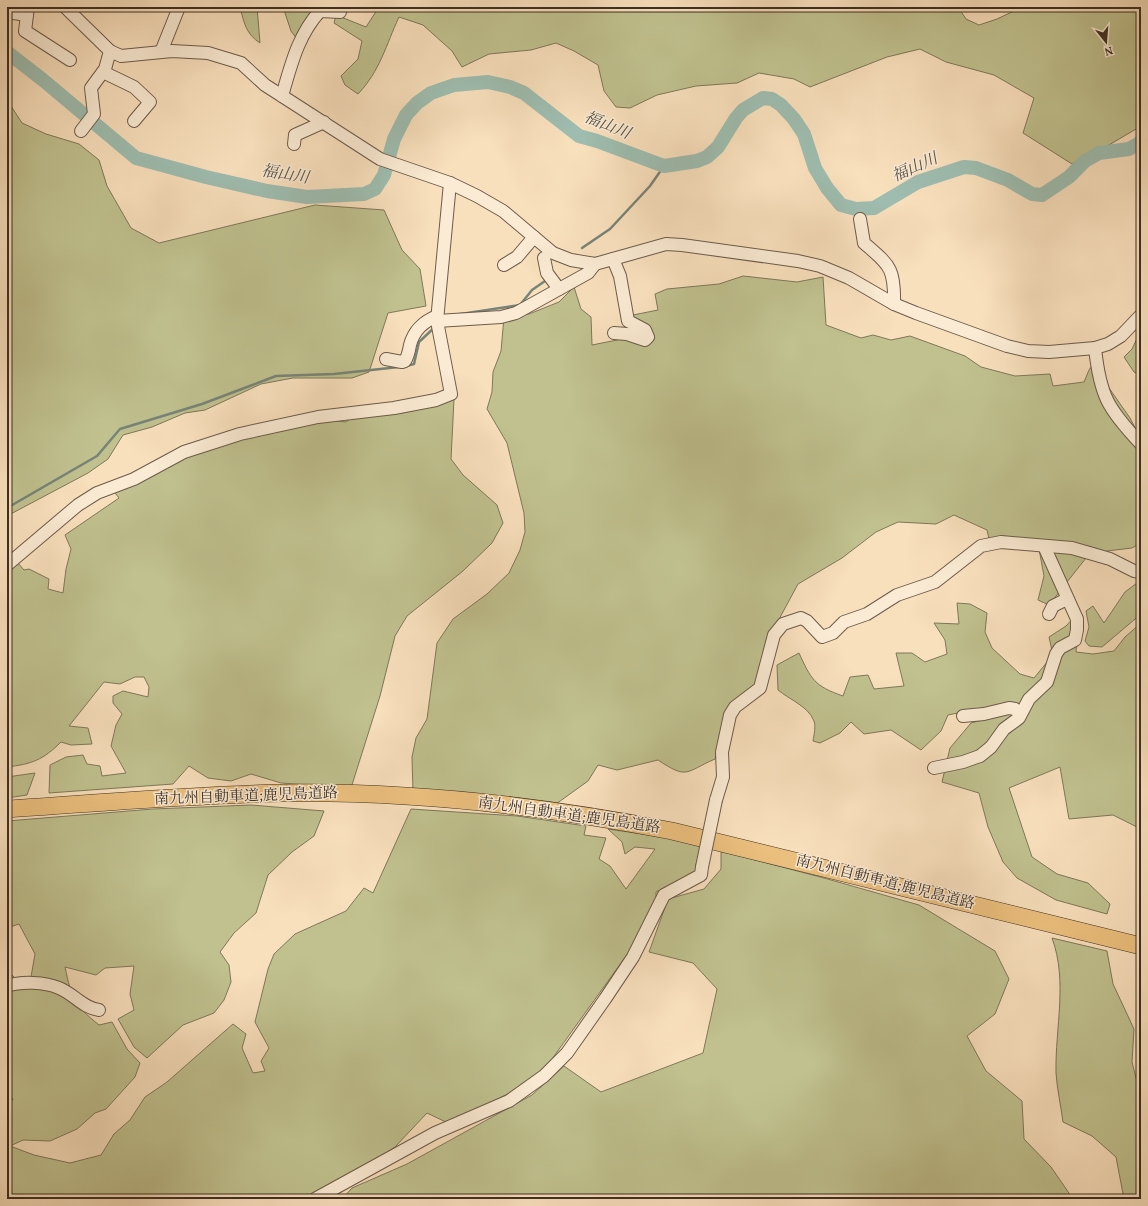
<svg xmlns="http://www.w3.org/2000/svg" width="1148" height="1206" viewBox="0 0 1148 1206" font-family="Vollkorn,'Noto Serif JP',serif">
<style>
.green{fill:#c0c18f;stroke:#7e785a}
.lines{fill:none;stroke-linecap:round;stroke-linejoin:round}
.stream{stroke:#778478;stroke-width:2.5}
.river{stroke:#9ebdb0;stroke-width:14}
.minor-casing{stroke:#6c5b4b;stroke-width:14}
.highway-casing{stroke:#3d2f25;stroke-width:18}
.minor{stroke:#fbebd4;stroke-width:12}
.highway{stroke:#ecc07e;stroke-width:17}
.minor-bridge-casing{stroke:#6c5b4b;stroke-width:14;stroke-linecap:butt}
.minor-bridge{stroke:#fbebd4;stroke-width:12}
.labels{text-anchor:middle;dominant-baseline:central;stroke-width:3;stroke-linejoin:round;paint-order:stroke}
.street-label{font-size:15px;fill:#3d2f25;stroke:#fbebd4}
.water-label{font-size:16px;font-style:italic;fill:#555248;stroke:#fbebd4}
</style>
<rect width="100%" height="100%" fill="#f9e0bd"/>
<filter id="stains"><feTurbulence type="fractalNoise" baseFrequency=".005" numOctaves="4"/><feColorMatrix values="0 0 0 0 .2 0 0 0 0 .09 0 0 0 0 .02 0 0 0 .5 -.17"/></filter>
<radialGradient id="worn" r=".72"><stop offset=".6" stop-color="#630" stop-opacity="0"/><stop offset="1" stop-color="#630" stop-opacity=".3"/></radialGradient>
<!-- green -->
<g class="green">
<path d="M240,7H257L260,43C246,34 244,23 240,7Z"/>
<path d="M283,7H324L326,15L309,32L303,47L291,31Z"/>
<path d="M379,7H958L966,19L979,25L997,19L1022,7H1141V126L1109,145L1072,164L1023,133L1034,98L994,75L946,62L920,49L887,57L810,87L794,79L759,73L737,83L696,86L657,95L630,108L616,107L604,91L598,65L574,51L556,43L531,50L489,54L462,67L452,51L423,25L399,17C386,45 380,71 358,94L345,85L341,76L358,59L362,41L334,23L336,15L366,27Z"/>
<path d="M7,100L22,123L46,134L79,144L99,160L107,186L131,228L159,243L315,205L384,210L402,250L420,269L426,306L388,313L369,372L352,378H293L261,384L205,410L185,413L152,427L123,435L108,459L88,473L7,516Z"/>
<path d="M743,276L797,282L823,277L826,325L861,338L873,335L891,340L910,336L965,356L981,367L1015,376L1050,374L1053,386L1084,382L1089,370L1097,359L1103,368L1109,388L1130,418L1141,439V543L1132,548L1107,551L1086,558L1049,605L1038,600L1044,576L1039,549L991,547L987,530L954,515L936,524L898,522L876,532L842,558L798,584L777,623L769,668L742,701L725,730L715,759C685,772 688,780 658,760L617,770L598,765L588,781L556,804L413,791L412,757L416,738L427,719L437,643L453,619L487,594L509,573L520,550L525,532L524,513L507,443L487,409L492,392L493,372L501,351L504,317L529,314L559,302L574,287L581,309L591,317L592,345L637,336L633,315L658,310L655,294L667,289L719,284Z"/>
<path d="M1141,330V376L1134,372L1124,357L1132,349Z"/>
<path d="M454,399L451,459L463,475L497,505L503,523L492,543L463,571L407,616L395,636L380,696L351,788L281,783L251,774L231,781L208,778L189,766L173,784L49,793L50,765L66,757L83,755L87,764L100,766L102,776L126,773L111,746L116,725L122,714L113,703V696L123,691L148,697L149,687L144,677H135L120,684L104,682L69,726L88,728L92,744L71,745L61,742C43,760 32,764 7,767V568L17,562L24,570L29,569L49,579L48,589L63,593L66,569L71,549L65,535L119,498L107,483L242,430L337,421L346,422L358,412L404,408Z"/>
<path d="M1141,580V614L1102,647L1089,646L1085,641L1089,627L1086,611L1093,606L1104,623L1125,592Z"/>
<path d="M957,603L970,604L987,613L985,632L992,648L1020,674L1034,678L1053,655L1049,637L1066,626L1079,612L1076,652L1093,654L1114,651L1125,637L1141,623V829L1113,815L1069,819L1060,767L1009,788L1032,857L1057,874L1088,883L1110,904L1107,914L1056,900L1017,878L1003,862L988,827L979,793L942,782L950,748L971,723L1011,712L973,710L948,715L941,731L921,750L891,730L864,734L851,722L840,733L820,743L813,741C814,735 816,726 814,721C808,706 790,700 778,690L777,665L799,653C811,679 814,686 843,696L850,677L868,675L874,689L904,686L896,653H912L925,662L947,654L945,640L934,623L959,624Z"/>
<path d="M35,773L27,795L7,798V777Z"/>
<path d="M251,805L324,811L314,836L292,852L268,875L256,913L234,933L220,952L229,965L231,982L224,1000L214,1013L183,1025L147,1058L134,1047L118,1019L134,1010L130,994L134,966L105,968L96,975L65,967C72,999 73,1004 99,1025L112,1022L127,1049L140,1063L135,1077L106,1109L95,1113L77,1129L50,1141L23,1140L10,1146L34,1155L70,1163L101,1155L114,1134L130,1120L145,1097L167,1082L233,1024L246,1034L242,1048L253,1073L265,1071L261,1061L269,1048L255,1022L268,969L274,954L295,934L346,911L364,888L373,893L411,809L517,816L586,826L584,835L606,838L599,859L610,866L626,889L655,849L635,847L625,854L622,842L608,829L704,843L697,873L656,892V904L649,924L547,1066L518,1089L448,1123L427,1113L395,1147L325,1193L313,1199H7V1108L13,1099L7,1094V968L10,973L21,984L31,977L35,954L19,924L7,928V821L153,809Z"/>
<path d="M721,851L824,878L919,905L995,951L1009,979L995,1014L967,1036L986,1071L1022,1101L1024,1139L1051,1167L1073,1199H342L352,1188L407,1164L532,1095L564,1066L601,1092L703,1053L717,989L693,963L649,952L668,899L704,889L721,869Z"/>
<path d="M1052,938L1107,951L1113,984L1134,1029L1132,1062L1138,1086L1141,1087V1199H1124L1116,1157L1092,1136L1063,1122C1061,1106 1057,1089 1056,1073C1055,1028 1068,981 1052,938Z"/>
</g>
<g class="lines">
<!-- stream -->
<g class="stream">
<path d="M582,248L610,229L650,186L664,166"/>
<path d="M454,315L520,305L532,290L545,281"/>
<path d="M406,366L414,364L419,342L435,327"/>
<path d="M7,508L97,456L120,429L202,404L276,376L334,374L399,367"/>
</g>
<!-- river -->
<path class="river" d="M7,52L43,80L136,158L206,177L267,191L307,197L364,194L375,189L384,175L394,139L406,115L417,103L431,93L454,85L488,82L510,87L524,93L579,136L597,141L664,166L697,161L707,157L718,147L736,118L743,110L763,98L772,99L781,105L794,119L804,134L815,168L827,188L841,205L856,209L874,208L918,182L964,167L976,168L1008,180L1032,194L1042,195L1069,177L1085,161L1099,153L1129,149L1141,142"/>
<!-- minor casing -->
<g class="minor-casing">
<g id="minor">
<path d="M28,7L25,31L70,60"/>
<path d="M65,7L110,51L121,56L172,51L208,53L241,63L265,85L380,159L450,183L477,196L503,211L553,253L571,260L595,264L666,244L682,245L798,261L820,266L849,278L894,304L916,313L1007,346L1028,351L1049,352L1095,348L1108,344L1121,336L1141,315"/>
<path d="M7,12L27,15"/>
<path d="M161,52L179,7"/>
<path d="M103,72L134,87L150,102L134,121"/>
<path d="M282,96C291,65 298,35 320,11L340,12"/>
<path d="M81,131L94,114L91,88L105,69L110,51"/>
<path d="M294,144L295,135L324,122"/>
<path d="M860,219L864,243C889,265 895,267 894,304"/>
<path d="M544,258L547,273L559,289"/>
<path d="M613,259L620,276L628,321L645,330L648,337L645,340L627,334L614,333"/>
<path d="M504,265L517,257L534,237"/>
<path d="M437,321L501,317L516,313L588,273L595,264"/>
<path d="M1095,348C1100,396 1108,409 1141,444"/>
<path d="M386,359L402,362L405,361C408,356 409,351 410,345C414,330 423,322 437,316"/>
<path d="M7,565L78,505L97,493L134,479L184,452L240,434L318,417L394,408L436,400L451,394L437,321L450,183"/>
<path d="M1049,614L1053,606L1067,599"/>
<path d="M963,716L984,714L1009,708L1015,709L1020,715"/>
<path d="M934,768L963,762L980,756L991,747L1004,729L1019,718L1029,699L1047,682L1056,654L1060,648L1075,640L1077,630V619L1044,546"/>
<path d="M716,800L723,777L722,752L730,715L735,707L760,688L774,635L783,624L801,618L807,621L822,637L833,633L844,622L867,614L897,595L935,582L981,546L1001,542L1072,548L1110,559L1134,571L1141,572"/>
<path d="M7,986C21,981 45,982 59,988C74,994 83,1008 99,1010"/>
<path d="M315,1199L435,1133L509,1101L544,1076L567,1053L605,999L633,957L664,895L701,875L702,867"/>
</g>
</g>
<!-- highway casing -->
<g class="highway-casing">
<path id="highway" d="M7,809C98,803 190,795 282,793C412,791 544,806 672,831L1141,946"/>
</g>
<!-- minor -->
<use href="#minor" class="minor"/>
<!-- highway -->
<use href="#highway" class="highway"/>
<!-- minor-bridge casing -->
<g class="minor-bridge-casing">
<path id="minor-bridge" d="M702,867L716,800"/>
</g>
<!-- minor-bridge -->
<use href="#minor-bridge" class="minor-bridge"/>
</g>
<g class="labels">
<!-- street labels -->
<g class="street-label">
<text transform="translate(246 797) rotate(-2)">南九州自動車道;鹿児島道路</text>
<text transform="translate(569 816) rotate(8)">南九州自動車道;鹿児島道路</text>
<text transform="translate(885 883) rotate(14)">南九州自動車道;鹿児島道路</text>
</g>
<!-- water labels -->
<g class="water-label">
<text transform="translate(607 126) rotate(22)">福山川</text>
<text transform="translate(915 168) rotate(-24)">福山川</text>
<text transform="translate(285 175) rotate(9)">福山川</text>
</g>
</g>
<!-- margin -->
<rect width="1148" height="1206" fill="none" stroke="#f9e0bd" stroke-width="24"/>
<rect x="8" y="8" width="1132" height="1190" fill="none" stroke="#3d2f25" stroke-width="2"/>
<rect x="12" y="12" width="1124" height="1182" fill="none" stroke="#3d2f25"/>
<!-- north arrow -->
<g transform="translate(1106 42) rotate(163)" stroke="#fbebd4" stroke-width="3" paint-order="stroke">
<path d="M0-3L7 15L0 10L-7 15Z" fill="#3d2f25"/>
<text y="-6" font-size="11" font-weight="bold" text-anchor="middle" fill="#3d2f25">N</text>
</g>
<rect width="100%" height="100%" filter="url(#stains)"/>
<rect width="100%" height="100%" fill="url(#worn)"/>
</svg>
